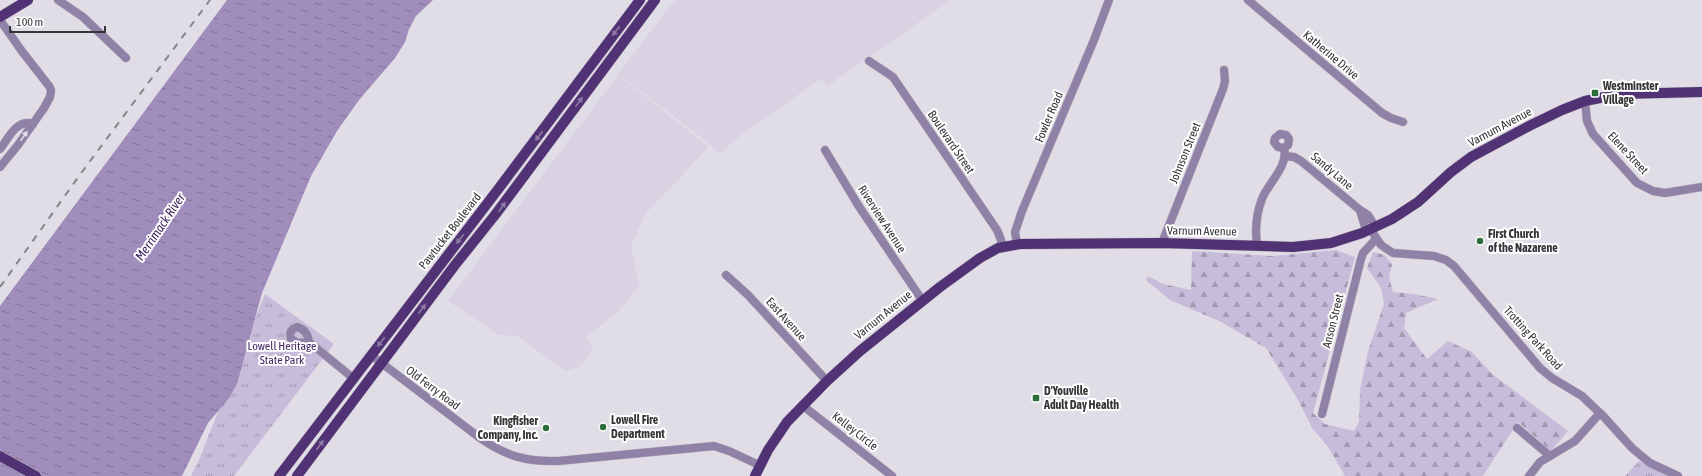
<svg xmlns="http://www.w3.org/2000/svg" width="1702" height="476" viewBox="0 0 1702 476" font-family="'Asap Condensed',sans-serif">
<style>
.built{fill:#d8d2e2}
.forest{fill:url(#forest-firs)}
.park{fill:url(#park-tufts)}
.water{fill:url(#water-ripples)}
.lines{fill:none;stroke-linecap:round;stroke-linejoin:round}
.minor-casing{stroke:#bfbbc3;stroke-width:9}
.major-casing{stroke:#bfbbc3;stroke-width:11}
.minor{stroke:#9081a7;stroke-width:8}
.major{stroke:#513274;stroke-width:10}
.rail{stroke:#86848a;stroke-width:2;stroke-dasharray:7 7;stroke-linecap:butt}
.oneway{fill:#8e7aa5}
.oneway2{fill:#e3e0e9}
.poi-dot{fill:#2c6e39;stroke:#fff;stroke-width:1.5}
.labels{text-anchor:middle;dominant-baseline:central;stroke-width:4;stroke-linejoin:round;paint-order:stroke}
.street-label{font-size:12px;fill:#353437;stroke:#fff}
.poi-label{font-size:12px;font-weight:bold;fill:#353437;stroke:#fff;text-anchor:start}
.park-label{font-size:12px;fill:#452964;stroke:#fff}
.water-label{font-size:13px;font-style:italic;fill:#3b1f59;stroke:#fff}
</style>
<defs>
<pattern id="forest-firs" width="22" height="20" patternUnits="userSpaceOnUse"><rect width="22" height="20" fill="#c8bcdb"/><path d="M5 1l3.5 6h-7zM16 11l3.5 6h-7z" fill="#a39ab2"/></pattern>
<pattern id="park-tufts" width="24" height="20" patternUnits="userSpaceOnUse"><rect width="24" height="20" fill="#c8bcdb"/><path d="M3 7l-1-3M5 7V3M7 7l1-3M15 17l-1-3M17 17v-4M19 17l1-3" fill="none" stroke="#a39ab2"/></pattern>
<pattern id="water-ripples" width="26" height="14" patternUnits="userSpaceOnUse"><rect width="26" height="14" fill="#a08dbc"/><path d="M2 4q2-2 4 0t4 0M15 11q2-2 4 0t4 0" fill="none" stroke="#83749a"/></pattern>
</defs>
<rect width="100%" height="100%" fill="#e1dde6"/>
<!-- built -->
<g class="built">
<path d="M675,0H951L826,87L822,78L741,135L719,154L711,145L618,74Z"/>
<path d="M618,75L709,147L646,213L631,246L639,286L618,312L587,336L593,351L579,367L565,371L517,336L499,335L448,301Z"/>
</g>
<!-- forest -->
<path class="forest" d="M1336,250L1355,257L1313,413L1325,424L1354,431L1359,422L1360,390L1368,351L1384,304L1381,288L1367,268L1373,252L1385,255L1392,265L1389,277L1393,292L1414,294L1438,299L1406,313L1404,328L1427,359L1448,341L1472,352L1492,374L1568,431L1551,451L1518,422L1483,476H1345L1327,445L1312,428L1297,398L1266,348L1219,321L1170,300L1146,280L1148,276L1163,284L1191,290L1192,251L1273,256Z"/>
<!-- park -->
<g class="park">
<path d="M265,294L334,344L234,476H191L198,462Z"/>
<path d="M1639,461L1668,476H1625Z"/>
</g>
<!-- water -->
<path class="water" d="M227,0H433L416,16L409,29L405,42L395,58L359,100L337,131L311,176L262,293L237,384L229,398L208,423L182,476H0V306Z"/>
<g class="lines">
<!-- minor casing -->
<g class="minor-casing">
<g id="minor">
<path d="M58,0L83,17L126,58"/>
<path d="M1248,0L1382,113L1391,118L1403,122"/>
<path d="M0,20L21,50L49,86L51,90L50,97L44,108L18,145L0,167"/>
<path d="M869,61L893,77L997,230L1001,240L1002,247"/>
<path d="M1585,101L1587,121L1593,134L1637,183L1653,191L1665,193L1702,187"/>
<path d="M0,149C8,139 17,118 33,124"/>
<path d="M825,150L858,205L922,300"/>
<path d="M1285,156L1294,157L1301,161L1360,210L1368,215L1373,223L1371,230"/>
<path d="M1360,210L1365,227L1371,230"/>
<path d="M1371,230L1381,245L1393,253L1434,256L1446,260L1454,266L1540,368L1552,378L1582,396L1604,417L1632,448L1650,463L1678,476"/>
<path d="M1162,243L1223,89L1225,81L1224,70"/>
<path d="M1017,244L1015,232L1022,211L1094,40L1109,0"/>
<path d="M1257,245C1255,229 1256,214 1262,199C1268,183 1289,166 1284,148L1278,147L1274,142L1275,138L1280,134L1286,135L1289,139L1288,145L1284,148"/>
<path d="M726,275L748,295L827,381"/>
<path d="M309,342C308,334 305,329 297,327C291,329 289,333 291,339L298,343L309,342L353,378"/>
<path d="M371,355L480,438C506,456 526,462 558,461L714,446L729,451L759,465"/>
<path d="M802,405L892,476"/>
<path d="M1322,414L1361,259L1363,253L1376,239"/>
<path d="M1517,428L1550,456"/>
<path d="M1529,476L1540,462L1575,441L1600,413"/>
</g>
</g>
<!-- major casing -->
<g class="major-casing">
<g id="major">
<path d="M0,17L28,0"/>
<path d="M0,456L36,476"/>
<path d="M279,476L496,192L640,0"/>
<path d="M297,476L455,265L495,215L655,0"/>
<path d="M755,476L768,450L787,422L827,381L860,351L940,287L980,258L998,248L1020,244L1162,243L1293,247L1331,243L1362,233L1392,219L1418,202L1451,172L1471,157L1529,126L1562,110L1585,101L1620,94L1702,92"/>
</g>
</g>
<!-- minor -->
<use href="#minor" class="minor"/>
<!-- major -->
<use href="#major" class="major"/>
<!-- rail -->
<path class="rail" d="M0,287L79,176L210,0"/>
</g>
<!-- one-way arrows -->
<defs><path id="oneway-solid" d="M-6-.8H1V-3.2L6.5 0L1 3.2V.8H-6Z"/></defs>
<g class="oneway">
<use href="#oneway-solid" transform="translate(616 31) rotate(127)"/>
<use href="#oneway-solid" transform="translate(579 102) rotate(-54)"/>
<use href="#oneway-solid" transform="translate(539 136) rotate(127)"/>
<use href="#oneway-solid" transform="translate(502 207) rotate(-54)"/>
<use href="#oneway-solid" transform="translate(460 239) rotate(128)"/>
<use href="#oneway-solid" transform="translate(422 309) rotate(-53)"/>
<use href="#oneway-solid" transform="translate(381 342) rotate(128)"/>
<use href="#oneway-solid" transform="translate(320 445) rotate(-53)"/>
</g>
<use class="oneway2" href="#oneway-solid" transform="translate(24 136) rotate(-55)"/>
<!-- markers -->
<g class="poi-dot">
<rect x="1591" y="89" width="8" height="8" rx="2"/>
<circle cx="1480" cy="241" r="4"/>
<rect x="1032" y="394" width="8" height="8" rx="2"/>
<circle cx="603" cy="427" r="4"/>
<circle cx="546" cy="428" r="4"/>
</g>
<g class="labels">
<!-- street labels -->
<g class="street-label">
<text transform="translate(1331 55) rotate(40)">Katherine Drive</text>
<text transform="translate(1049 117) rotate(-67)">Fowler Road</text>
<text transform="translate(1500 127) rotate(-28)">Varnum Avenue</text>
<text transform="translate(951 142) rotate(56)">Boulevard Street</text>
<text transform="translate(1185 153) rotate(-68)">Johnson Street</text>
<text transform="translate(1628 153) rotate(47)">Elene Street</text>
<text transform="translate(1332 171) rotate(40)">Sandy Lane</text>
<text transform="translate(882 219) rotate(57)">Riverview Avenue</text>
<text transform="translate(450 231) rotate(-52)">Pawtucket Boulevard</text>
<text transform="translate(1202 231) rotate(1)">Varnum Avenue</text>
<text transform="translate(883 315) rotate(-39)">Varnum Avenue</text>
<text transform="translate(786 319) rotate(48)">East Avenue</text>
<text transform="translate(1333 321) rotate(-76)">Anson Street</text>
<text transform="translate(1533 338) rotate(48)">Trotting Park Road</text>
<text transform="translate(433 388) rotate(37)">Old Ferry Road</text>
<text transform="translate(855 431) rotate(38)">Kelley Circle</text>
</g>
<!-- poi labels -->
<g class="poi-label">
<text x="1603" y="86">Westminster<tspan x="1603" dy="14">Village</tspan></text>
<text x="1488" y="234">First Church<tspan x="1488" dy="14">of the Nazarene</tspan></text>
<text x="1044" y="391">D'Youville<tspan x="1044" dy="14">Adult Day Health</tspan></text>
<text x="611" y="420">Lowell Fire<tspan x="611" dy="14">Department</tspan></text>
<text x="538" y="421" text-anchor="end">Kingfisher<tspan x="538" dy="14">Company, Inc.</tspan></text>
</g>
<!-- park labels -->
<g class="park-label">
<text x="282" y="346">Lowell Heritage<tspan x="282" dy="14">State Park</tspan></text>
</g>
<!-- water labels -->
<g class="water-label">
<text transform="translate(160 227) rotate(-56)">Merrimack River</text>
</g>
</g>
<!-- scale -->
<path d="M10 26v6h95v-6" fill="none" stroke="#353437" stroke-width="2"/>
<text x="16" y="26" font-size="12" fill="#353437" stroke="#ffffff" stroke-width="3" paint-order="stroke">100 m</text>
</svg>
